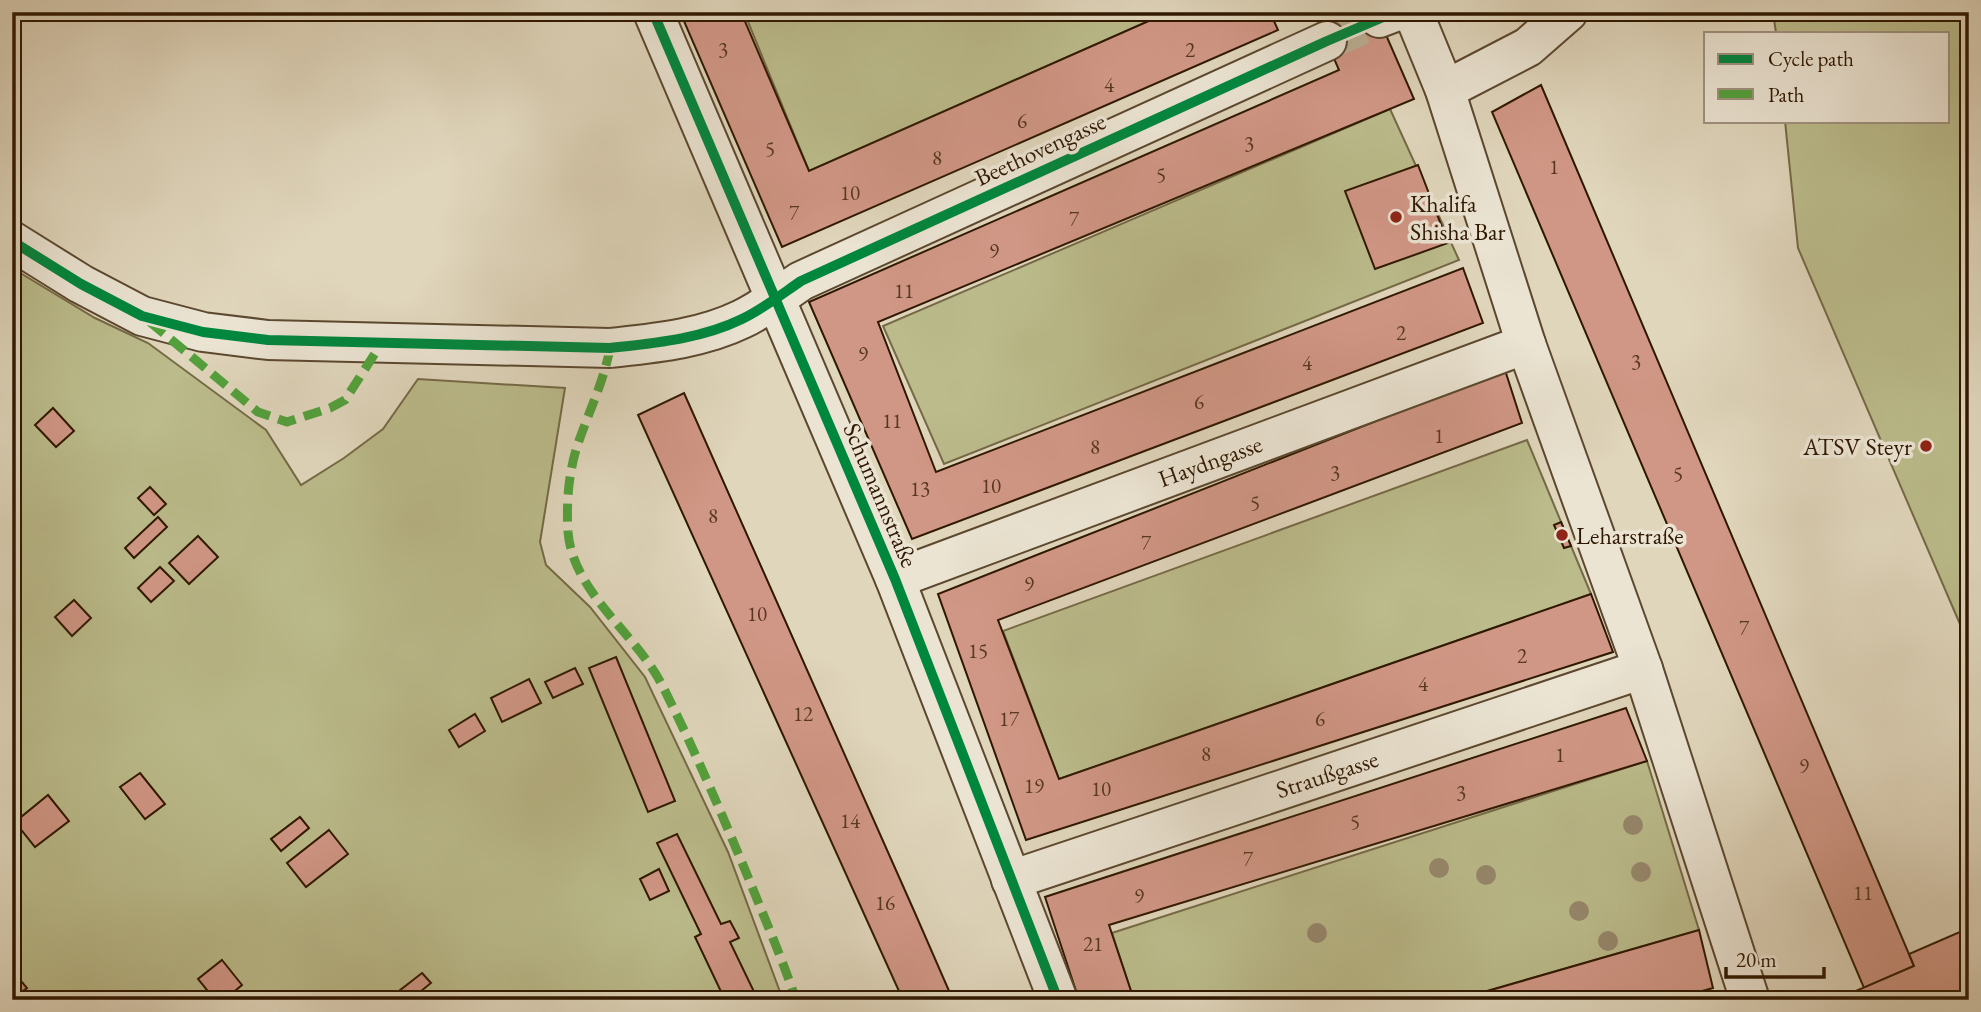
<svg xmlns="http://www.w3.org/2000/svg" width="1981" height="1012" viewBox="0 0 1981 1012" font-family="'EB Garamond',serif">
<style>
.green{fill:#bbbb8b;stroke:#756a46;stroke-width:2}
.building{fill:#d19786;stroke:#2f1800;stroke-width:2}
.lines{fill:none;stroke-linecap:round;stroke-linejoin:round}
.minor-tunnel{stroke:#bdb096;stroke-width:38;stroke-dasharray:38 19;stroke-linecap:butt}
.minor-casing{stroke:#5b482f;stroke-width:42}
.minor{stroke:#ebe4d3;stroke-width:38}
.quiet{stroke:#52a13c;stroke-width:9;stroke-dasharray:18 9;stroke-linecap:butt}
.cycleway-casing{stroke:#ebe4d3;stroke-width:15}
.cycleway{stroke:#00873e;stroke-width:10}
.tree{fill:#96886c}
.poi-dot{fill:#8f2418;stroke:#ebe4d3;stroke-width:2.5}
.labels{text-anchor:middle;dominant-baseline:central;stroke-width:7;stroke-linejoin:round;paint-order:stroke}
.number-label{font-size:21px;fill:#583822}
.street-label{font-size:24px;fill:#2f1800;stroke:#ebe4d3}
.poi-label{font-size:24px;fill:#2f1800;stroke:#ebe4d3;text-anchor:start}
</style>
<rect width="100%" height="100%" fill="#e0d6bc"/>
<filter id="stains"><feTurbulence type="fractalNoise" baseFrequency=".00286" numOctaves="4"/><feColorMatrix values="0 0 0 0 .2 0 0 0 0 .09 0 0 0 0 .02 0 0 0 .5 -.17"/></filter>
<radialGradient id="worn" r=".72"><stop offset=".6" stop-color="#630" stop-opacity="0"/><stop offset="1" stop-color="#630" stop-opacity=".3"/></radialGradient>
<!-- green -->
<g class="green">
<path d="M744,12H1169L809,171Z"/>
<path d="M1773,12H1969V645L1798,248L1785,121H1948V33H1776Z"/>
<path d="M1390,109L1459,260L944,464L883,326Z"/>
<path d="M12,268L95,318L148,343L266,430L301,485L344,458L383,429L418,379L565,388L540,542L546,565L590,607L645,677L728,852L783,1000H12Z"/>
<path d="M1527,440L1591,594L1059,779L1003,631Z"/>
<path d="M1647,761L1699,930L1456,1000H1134L1112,933Z"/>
</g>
<!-- building -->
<g class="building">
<path d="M680,12H741L809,171L1169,12H1270L1278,30L782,247Z"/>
<path d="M1314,12H1376L1414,99L878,322L936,472L1463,268L1483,323L912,539L809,302L1339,70Z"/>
<path d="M1541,85L1914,966L1864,988L1492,112Z"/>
<path d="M1418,165L1448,243L1375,269L1345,191Z"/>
<path d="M1505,370L1522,423L998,620L1059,779L1591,594L1613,652L1026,840L938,594Z"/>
<path d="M684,393L915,913L953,1000H903L638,415Z"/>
<path d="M53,408L74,431L56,447L35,425Z"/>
<path d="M150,487L166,504L154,515L138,498Z"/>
<path d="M158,517L167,527L134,558L125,548Z"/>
<path d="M1561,522L1571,546L1564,548L1554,525Z"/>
<path d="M198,536L218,557L189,584L169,563Z"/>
<path d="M160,567L174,581L151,602L138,588Z"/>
<path d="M74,600L91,618L72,636L55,617Z"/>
<path d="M616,657L675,801L648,812L589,668Z"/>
<path d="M575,668L583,684L553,698L545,682Z"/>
<path d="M529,679L541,703L502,722L491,698Z"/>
<path d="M1626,708L1647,761L1109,925L1134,1000H1079L1045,897Z"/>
<path d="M475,714L485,731L459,747L449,730Z"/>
<path d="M140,773L165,804L145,819L120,787Z"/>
<path d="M48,795L69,821L35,847L15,822Z"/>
<path d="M300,817L309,828L281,851L271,839Z"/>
<path d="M329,830L348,854L306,887L287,863Z"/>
<path d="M677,834L721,924L730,921L739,938L730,942L758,1000H725L695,937L701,934L657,843Z"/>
<path d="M659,869L669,891L650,900L640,879Z"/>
<path d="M1969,928V995L1958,1000H1845L1844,996L1914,966L1909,954Z"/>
<path d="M1699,930L1713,988L1670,1000H1456Z"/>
<path d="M222,960L242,985L224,1000H215L198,979Z"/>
<path d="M422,973L431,983L410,1000H406L399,991Z"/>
<path d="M15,974L27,988L12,999V976Z"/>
</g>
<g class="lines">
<!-- minor-tunnel -->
<path class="minor-tunnel" d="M1327,41L1379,18"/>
<!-- minor casing -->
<g class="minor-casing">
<g id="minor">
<path d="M653,12L895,579L1058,1000"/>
<path d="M1413,12L1445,90L1526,344L1643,669L1750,1000"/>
<path d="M1379,18L1395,12"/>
<path d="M1445,90L1528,47L1568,12"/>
<path d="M12,241L81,284L142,316L203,332L268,340L610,348C655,343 701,339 742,319C763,309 782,294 801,281L1327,41"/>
<path d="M895,579L1526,344"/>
<path d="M1011,880L1643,669"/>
</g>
</g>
<!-- minor -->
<use href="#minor" class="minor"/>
<!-- quiet -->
<g class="quiet">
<path d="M150,322L258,412L287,422L330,408L345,400L383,341"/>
<path d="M610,348C604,380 591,407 580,438C569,467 566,500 568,532C573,592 634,632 661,683C693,746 721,812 748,877C764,917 782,958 796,1000"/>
</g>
<!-- cycleway casing -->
<g class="cycleway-casing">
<g id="cycleway">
<path d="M653,12L895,579L1058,1000"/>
<path d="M12,241L81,284L142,316L203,332L268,340L610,348C655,343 701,339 742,319C763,309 782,294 801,281L1327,41L1395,12"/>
</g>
</g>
<!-- cycleway -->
<use href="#cycleway" class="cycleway"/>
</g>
<!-- trees -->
<g class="tree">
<circle cx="1633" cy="825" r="10"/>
<circle cx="1439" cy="868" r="10"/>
<circle cx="1641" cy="872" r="10"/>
<circle cx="1486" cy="875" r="10"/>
<circle cx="1579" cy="911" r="10"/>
<circle cx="1317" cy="933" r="10"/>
<circle cx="1608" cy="941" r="10"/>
</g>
<!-- markers -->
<g class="poi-dot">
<circle cx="1396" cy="217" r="7"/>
<circle cx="1926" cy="446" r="7"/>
<circle cx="1562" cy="535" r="7"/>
</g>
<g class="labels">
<!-- number labels -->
<g class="number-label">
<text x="723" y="49">3</text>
<text x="1190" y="49">2</text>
<text x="1109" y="84">4</text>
<text x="1022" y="120">6</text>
<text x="1249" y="143">3</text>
<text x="770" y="148">5</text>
<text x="937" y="157">8</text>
<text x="1554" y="166">1</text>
<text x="1161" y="174">5</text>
<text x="850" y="192">10</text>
<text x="794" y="212">7</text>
<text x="1074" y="218">7</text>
<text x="994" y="250">9</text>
<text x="904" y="290">11</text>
<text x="1401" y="332">2</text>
<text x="863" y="353">9</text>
<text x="1636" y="361">3</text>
<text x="1307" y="362">4</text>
<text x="1199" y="401">6</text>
<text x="892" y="420">11</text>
<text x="1439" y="435">1</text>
<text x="1095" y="446">8</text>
<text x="1335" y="472">3</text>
<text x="1678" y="473">5</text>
<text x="991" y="485">10</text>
<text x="920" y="488">13</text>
<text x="1255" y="502">5</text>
<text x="713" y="515">8</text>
<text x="1146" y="542">7</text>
<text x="1029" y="583">9</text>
<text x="757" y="613">10</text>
<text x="1744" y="627">7</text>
<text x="978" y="650">15</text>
<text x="1522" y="655">2</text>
<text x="1423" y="683">4</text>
<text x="803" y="713">12</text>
<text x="1009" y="718">17</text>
<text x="1320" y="718">6</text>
<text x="1206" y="753">8</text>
<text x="1560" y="754">1</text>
<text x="1804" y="765">9</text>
<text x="1034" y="785">19</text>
<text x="1101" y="788">10</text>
<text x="1461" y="792">3</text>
<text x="850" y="820">14</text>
<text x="1355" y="821">5</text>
<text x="1248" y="858">7</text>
<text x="1863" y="892">11</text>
<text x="1139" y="895">9</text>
<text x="885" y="902">16</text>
<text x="1093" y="943">21</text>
</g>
<!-- street labels -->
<g class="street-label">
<text transform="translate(1040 149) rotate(-25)">Beethovengasse</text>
<text transform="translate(1210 461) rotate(-20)">Haydngasse</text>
<text transform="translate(881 495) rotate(67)">Schumannstraße</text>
<text transform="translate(1327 774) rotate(-18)">Straußgasse</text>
</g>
<!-- poi labels -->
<g class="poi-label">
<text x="1410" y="203">Khalifa<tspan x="1410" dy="28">Shisha Bar</tspan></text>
<text x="1912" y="446" text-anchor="end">ATSV Steyr</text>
<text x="1576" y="535">Leharstraße</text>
</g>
</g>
<!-- margin -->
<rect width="1981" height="1012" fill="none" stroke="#e0d6bc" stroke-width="42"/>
<rect x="14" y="14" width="1953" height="984" fill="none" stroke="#2f1800" stroke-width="3.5"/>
<rect x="21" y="21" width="1939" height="970" fill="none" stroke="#2f1800" stroke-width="2"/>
<!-- legend -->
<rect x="1704" y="32" width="245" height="91" fill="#ebe4d3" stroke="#a0927f" stroke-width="2"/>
<rect x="1718" y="54" width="35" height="10" fill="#00873e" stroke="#a0927f" stroke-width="2"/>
<text x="1768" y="66" font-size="21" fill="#2f1800">Cycle path</text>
<rect x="1718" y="89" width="35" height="10" fill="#52a13c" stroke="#a0927f" stroke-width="2"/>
<text x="1768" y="102" font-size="21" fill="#2f1800">Path</text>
<!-- scale -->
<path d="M1726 967v10h98v-10" fill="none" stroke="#2f1800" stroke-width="3.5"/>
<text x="1736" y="967" font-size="21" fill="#2f1800" stroke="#ebe4d3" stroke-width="5" paint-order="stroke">20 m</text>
<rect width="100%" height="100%" filter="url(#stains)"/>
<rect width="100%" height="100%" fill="url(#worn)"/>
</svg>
